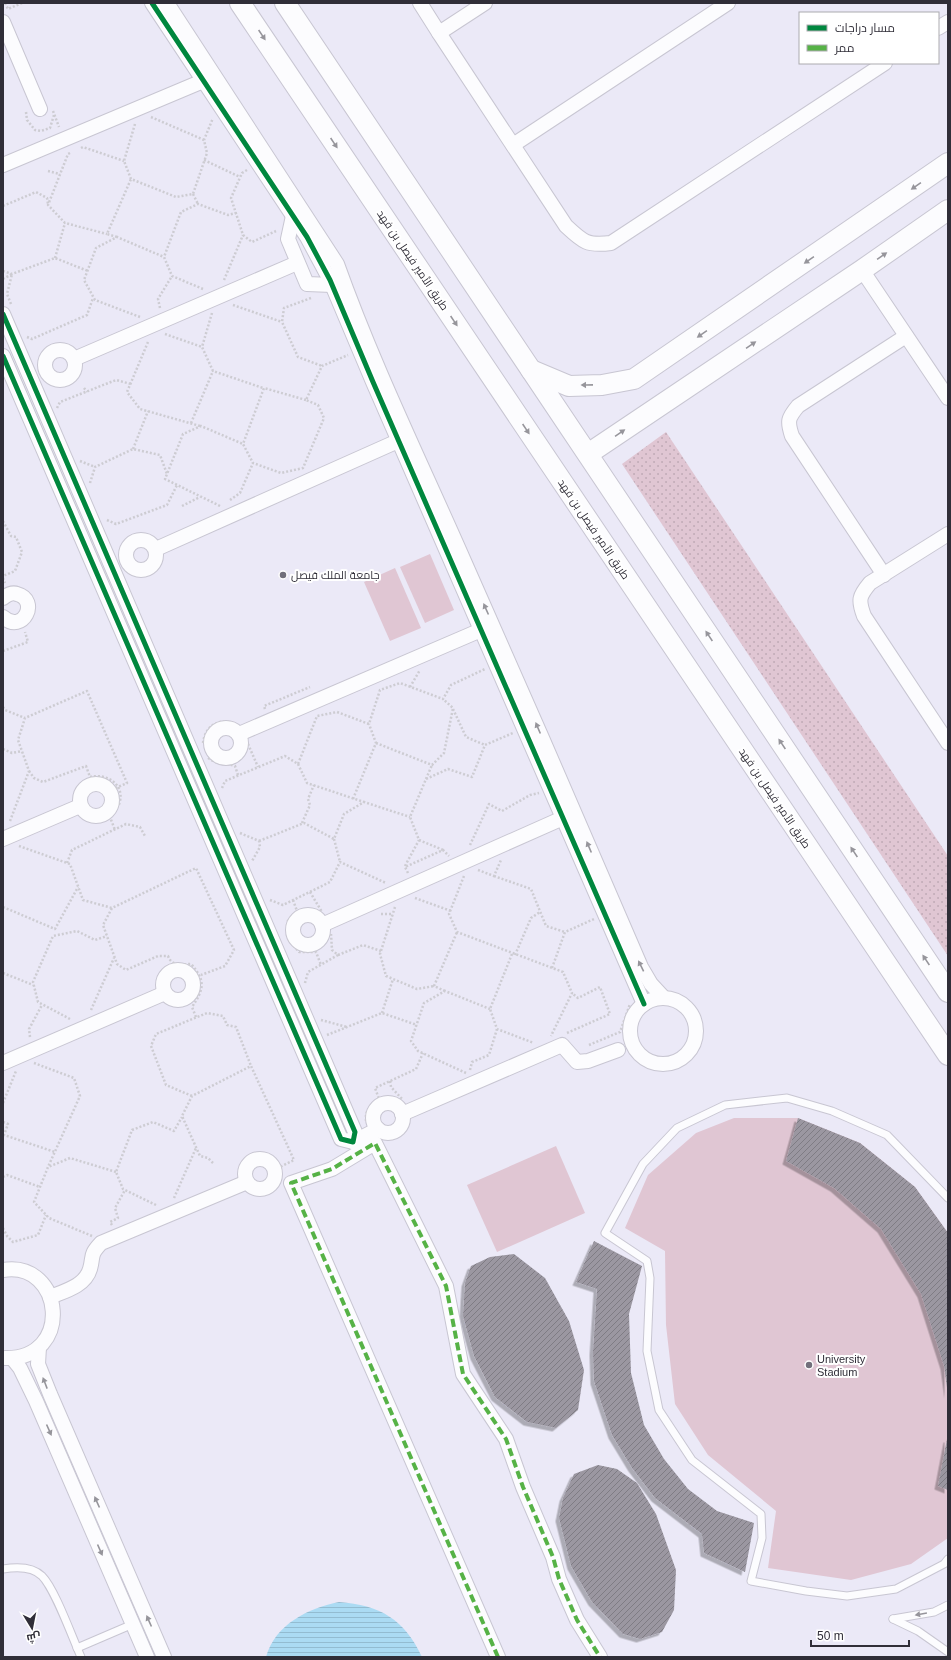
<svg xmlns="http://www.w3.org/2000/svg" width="951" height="1660" viewBox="0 0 951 1660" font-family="Helvetica,Cairo,sans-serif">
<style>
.green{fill:#e0c6d3}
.park{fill:url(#park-dots)}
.water{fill:url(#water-rules)}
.building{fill:url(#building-hatch);filter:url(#shadow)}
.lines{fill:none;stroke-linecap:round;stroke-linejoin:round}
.lane-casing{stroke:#c8c6d2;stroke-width:9}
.street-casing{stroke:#c8c6d2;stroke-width:16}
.secondary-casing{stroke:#c8c6d2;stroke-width:22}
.path{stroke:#cdccd2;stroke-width:2.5;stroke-dasharray:2 2;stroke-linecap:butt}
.lane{stroke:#fcfcfe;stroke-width:7}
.street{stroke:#fcfcfe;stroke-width:14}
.secondary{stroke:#fcfcfe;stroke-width:20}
.quiet{stroke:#56b246;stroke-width:4;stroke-dasharray:8 4;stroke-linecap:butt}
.cycleway-casing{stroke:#fff;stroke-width:8}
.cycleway{stroke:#00873e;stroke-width:5}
.oneway{fill:#96959b}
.poi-dot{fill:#716f7b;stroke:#fff;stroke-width:1.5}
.labels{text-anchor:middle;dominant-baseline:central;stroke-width:4;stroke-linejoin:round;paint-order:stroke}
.street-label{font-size:11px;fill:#302e38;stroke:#fff}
.poi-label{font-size:11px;fill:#302e38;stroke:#fff;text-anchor:start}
</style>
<defs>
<pattern id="park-dots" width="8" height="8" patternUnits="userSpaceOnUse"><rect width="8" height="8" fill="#e0c6d3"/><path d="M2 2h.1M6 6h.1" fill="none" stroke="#c0aab6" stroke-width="1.8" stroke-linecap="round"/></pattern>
<pattern id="water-rules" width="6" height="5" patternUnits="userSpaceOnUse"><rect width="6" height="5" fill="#abdbf3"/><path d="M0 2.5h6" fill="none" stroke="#93bcd1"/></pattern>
<pattern id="building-hatch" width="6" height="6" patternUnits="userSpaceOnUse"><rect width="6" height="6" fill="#9b97a1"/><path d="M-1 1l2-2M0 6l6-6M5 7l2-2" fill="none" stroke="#7f7c84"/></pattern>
<filter id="shadow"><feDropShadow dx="-3.5" dy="3.5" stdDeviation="0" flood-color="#0004"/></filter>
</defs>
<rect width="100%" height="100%" fill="#ebe9f7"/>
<!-- green -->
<g class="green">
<path d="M430,554L454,610L425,623L400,567Z"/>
<path d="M395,568L421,628L390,641L364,582Z"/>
<path d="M734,1118H798L860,1143L915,1187L948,1233V1538L911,1564L851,1580L768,1568L776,1511L708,1455L675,1404L666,1325L665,1251L625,1228L648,1175L696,1133Z"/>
<path d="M556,1146L585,1213L497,1252L467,1185Z"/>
</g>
<!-- park -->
<path class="park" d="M666,432L948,856V956L622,464Z"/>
<!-- water -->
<path class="water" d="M339,1602C380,1605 404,1619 422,1657H266C275,1624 309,1608 339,1602Z"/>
<!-- building -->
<g class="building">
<path d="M798,1118L860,1143L915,1187L948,1233V1395L944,1366L921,1294L881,1229L834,1188L786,1161Z"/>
<path d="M594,1241L642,1266L629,1314L631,1373L644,1425L664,1459L688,1489L717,1511L754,1523L745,1572L704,1553L702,1534L655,1498L632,1468L612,1435L594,1381L593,1352L597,1289L576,1282Z"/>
<path d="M514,1254L545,1278L569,1321L584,1370L578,1410L556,1428L527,1422L495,1397L474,1356L463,1316L465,1283L471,1266L490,1257Z"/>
<path d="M947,1439H948V1490L938,1486Z"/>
<path d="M598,1465L617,1469L637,1483L656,1514L676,1570L674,1610L662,1632L640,1639L623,1634L592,1602L571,1566L559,1518L563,1498L574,1474Z"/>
</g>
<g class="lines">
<!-- lane casing -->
<g class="lane-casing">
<g id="lane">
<path d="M948,1198L887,1135L832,1111L787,1098L725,1105L677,1128L643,1164L605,1233L647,1261L650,1278L647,1351L659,1410L692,1460L761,1514L762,1538L751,1581L806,1591L847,1596L896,1589L944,1564L948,1559"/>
<path d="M3,1569C15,1567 32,1566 42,1576C55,1589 72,1637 81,1657"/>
<path d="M893,1619L918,1631L948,1652"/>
<path d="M893,1619L934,1612L948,1605"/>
<path d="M77,1648L133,1624"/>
</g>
</g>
<!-- street casing -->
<g class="street-casing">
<g id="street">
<path d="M152,3L307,237L330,280L373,382L644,1004"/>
<path d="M167,3L337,264C373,365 421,463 464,561C524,696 583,831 641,967L651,984L664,998"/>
<path d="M420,3L439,33L485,3"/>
<path d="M3,22L40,109"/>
<path d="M938,28L948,22"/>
<path d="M439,33L566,226C583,242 587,246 611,243L885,63"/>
<path d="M513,145L728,3"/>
<path d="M3,165L203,81"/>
<path d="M293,216L288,239L307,284L332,285"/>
<path d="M862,270L948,398"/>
<path d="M3,314L355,1132L353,1142L341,1139L3,356"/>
<circle cx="60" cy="365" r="15"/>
<path d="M74,359L297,263"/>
<path d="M948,534L870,583C859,596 858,600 864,616L948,743"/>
<circle cx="141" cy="555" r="15"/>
<path d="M156,549L398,441"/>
<path d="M884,575L792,436C787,421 788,418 798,406L906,336"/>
<path d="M3,598C7,595 12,592 17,594C40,600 23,635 3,617"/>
<circle cx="226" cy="743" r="15"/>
<path d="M239,734L481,630"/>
<circle cx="96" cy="800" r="16"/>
<path d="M3,839L80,806"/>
<circle cx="308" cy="930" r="15"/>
<path d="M322,925L563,818"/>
<circle cx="178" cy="985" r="15"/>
<circle cx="663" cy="1031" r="33"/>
<path d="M3,1063L165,993"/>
<circle cx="388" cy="1118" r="15"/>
<path d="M402,1114L562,1045L577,1062L588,1061L618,1050"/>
<path d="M353,1142L378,1129"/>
<circle cx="260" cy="1174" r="15"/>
<path d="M3,1270C64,1260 74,1360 5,1358"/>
<path d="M50,1297C65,1291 85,1286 90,1269C94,1255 89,1256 101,1243L247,1182"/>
<path d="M39,1347L38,1364L50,1394L164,1657"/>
<path d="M12,1358L20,1368L36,1401L147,1657"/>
<path d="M498,1657L291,1183L332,1169L375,1143L446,1286L463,1374L506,1439L523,1487L553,1557L559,1579L577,1620L600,1657"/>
</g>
</g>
<!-- secondary casing -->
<g class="secondary-casing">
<g id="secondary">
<path d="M240,3L948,1055"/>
<path d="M285,3L948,992"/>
<path d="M531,370L569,386L602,385L634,379L948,163"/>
<path d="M588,454L862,270L948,210"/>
</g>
</g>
<!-- path -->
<g class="path">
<path d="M5,3L8,9L22,3"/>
<path d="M53,111L59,127"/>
<path d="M26,112L27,120L35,130L41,131L50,128L54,115"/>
<path d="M151,117L204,140"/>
<path d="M135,124L124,161L131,179L176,197L193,194L207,153L204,140L213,118"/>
<path d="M81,148L83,147L124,161"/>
<path d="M70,153L68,154L48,205L65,223L107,234"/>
<path d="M204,160L240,177"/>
<path d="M247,170L242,173L231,198L243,235L252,242L276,231"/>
<path d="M48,171L60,174"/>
<path d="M193,194L198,204"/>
<path d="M3,206L36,192L47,198L48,204"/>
<path d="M117,237L107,234L131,179"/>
<path d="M55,258L65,223"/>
<path d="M3,271L12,274L55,258L88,271"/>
<path d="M3,279L12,274"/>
<path d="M224,280L243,235"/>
<path d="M203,289L172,276L164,257L181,212L198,204L228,215L236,213"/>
<path d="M311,298L284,308L282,322L298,357L322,366"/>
<path d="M11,304L7,294L12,274"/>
<path d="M233,305L282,322"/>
<path d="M160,308L158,299L172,276"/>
<path d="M212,313L202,347L213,371L263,388"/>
<path d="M140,317L95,300L84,280L96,248L117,237L164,257"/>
<path d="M165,334L202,347"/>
<path d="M27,337L32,339L87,315L93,298"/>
<path d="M148,342L127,392L140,409L200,426"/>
<path d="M84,388L87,392"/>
<path d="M306,400L264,388L243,444L253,463L281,473L303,468L324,418L318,405L306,400L322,366L348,355"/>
<path d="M57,408L60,402L116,380L131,384"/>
<path d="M191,423L213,371"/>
<path d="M133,449L148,411"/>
<path d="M80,461L95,467"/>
<path d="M90,483L95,467L133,449L160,455L167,474"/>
<path d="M230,500L240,493L253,463"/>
<path d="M182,506L200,497"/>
<path d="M220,506L165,479L183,434L201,426L243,444"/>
<path d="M107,520L116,524L167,505L177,485"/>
<path d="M3,521L11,536L16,537L22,552L15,571L3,576"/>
<path d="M3,578L5,583"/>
<path d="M3,651L28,642L25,632"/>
<path d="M410,687L420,670"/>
<path d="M3,707L5,710L25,718"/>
<path d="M265,709L264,706L310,687"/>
<path d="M453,709L466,737L485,745"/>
<path d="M203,743C205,727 217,718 233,723"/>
<path d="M376,743L432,765L444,753L453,708L443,699"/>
<path d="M248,744L258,767"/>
<path d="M3,749L12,753L22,751"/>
<path d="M208,758C221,766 223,762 235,766L238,775"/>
<path d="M298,764L307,783L364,802"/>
<path d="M29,771L34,778L43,782L86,766L90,777C105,773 124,783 120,801C119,807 113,812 110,817L115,830"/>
<path d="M426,779L432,765"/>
<path d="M222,788L225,781L285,756L298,764L317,716L337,712L369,724L380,690L400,683L443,699L451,685L485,669"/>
<path d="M353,799L376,743L369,724"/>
<path d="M10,821L29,771L18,740L25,718L87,691L127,783L109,791"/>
<path d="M302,823L310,805L308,799L314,785"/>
<path d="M240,833L259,841L260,847L252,861"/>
<path d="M334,839L340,862"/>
<path d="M259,841L304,823L334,839L344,814L364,802L410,817"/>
<path d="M470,845L489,804L502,811L530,795L539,793"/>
<path d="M19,846L70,864L83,900L112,908"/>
<path d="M443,850L419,840L410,817L426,779L448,769L472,777L485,745L513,733"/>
<path d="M67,863L72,850L126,824L140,827L145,836"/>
<path d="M405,866L419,840"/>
<path d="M478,870L494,876L501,860"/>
<path d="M408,873L405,867L443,850L449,856"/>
<path d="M464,876L449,914L457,932L563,972L572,993L551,1036"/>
<path d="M494,876L531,889L546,926L565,932"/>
<path d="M310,892L322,912"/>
<path d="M415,898L451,911"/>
<path d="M270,900L283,905L330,882L340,862L386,883"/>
<path d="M293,900L297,911L287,922L289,940L299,952H316L321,965"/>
<path d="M3,907L55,929L78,887"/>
<path d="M395,907L380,954L386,976L417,989L434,986"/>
<path d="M381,914H393"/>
<path d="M512,954L490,1009L497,1029L534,1043"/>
<path d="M338,955L363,945L381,951"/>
<path d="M515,955L531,918L540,912"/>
<path d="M552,968L565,932L594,919"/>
<path d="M3,973L33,985"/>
<path d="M305,983L308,972L338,955L332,950L331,934"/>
<path d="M445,991L434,986L457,932"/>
<path d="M91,1010L114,958"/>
<path d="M382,1013L393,979"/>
<path d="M196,1017L192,1007C204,989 206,981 191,964C182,964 172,967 168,956H158L126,970L117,964L103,925L112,908L196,868L234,950L225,966L201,975"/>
<path d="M70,1019L38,1002L33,982L53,936L77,931L95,940L107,936"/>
<path d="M321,1020L347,1027"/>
<path d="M567,1033L610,1014L600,987L578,998L572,993"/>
<path d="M327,1035L382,1013L417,1025"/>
<path d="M30,1037L29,1029L42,1005"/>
<path d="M589,1045L620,1032L630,1004"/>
<path d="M34,1063L74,1078L80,1096L48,1167"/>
<path d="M470,1070L472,1062L489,1055L497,1029"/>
<path d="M466,1073L418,1051L411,1041L424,1003L445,991L490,1009"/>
<path d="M390,1081L391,1087L403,1100"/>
<path d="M192,1096L166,1085L151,1046L156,1034L207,1013L223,1016L227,1025L236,1027L251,1066"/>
<path d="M3,1103L16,1071"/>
<path d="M366,1121V1113L379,1099L375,1088L416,1069L423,1053"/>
<path d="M3,1122L8,1124L4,1135L55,1152"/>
<path d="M213,1163L208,1158L200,1156L182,1116L192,1096L251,1066L294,1160L274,1170"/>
<path d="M3,1177L7,1175L40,1187"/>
<path d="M174,1198L196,1148"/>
<path d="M156,1205L123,1189L116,1172L132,1130L153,1122L174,1131L182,1117"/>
<path d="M112,1225L110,1222L118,1218L115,1208L125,1190"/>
<path d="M3,1228L7,1236L13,1242L38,1235L46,1215"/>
<path d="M92,1236L49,1218L34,1202L48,1167L70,1158L116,1172"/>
</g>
<!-- lane -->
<use href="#lane" class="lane"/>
<!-- street -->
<use href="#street" class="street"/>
<!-- secondary -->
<use href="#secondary" class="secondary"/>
<!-- quiet -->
<path class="quiet" d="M498,1657L291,1183L332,1169L375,1143L446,1286L463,1374L506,1439L523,1487L553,1557L559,1579L577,1620L600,1657"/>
<!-- cycleway casing -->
<g class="cycleway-casing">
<g id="cycleway">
<path d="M152,3L307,237L330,280L373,382L644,1004"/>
<path d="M3,314L355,1132L353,1142L341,1139L3,356"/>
</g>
</g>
<!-- cycleway -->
<use href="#cycleway" class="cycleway"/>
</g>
<!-- one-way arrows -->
<defs><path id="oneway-solid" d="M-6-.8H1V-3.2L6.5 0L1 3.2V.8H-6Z"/></defs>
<g class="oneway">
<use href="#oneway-solid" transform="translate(262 35) rotate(56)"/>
<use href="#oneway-solid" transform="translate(334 143) rotate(56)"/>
<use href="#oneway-solid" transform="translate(916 186) rotate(145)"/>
<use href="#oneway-solid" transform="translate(882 256) rotate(-35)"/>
<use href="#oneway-solid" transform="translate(809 260) rotate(145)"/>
<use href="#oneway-solid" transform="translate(454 321) rotate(56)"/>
<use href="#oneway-solid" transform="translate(702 334) rotate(145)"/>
<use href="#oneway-solid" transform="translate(751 345) rotate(-34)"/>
<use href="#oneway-solid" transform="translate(587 385) rotate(179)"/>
<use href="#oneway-solid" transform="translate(526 429) rotate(56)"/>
<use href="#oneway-solid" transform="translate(620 433) rotate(-34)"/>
<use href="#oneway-solid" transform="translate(486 609) rotate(-114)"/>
<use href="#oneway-solid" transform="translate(709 636) rotate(-124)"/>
<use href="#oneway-solid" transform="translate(538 728) rotate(-113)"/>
<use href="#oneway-solid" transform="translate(782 744) rotate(-124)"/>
<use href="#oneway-solid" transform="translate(589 847) rotate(-113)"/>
<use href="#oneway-solid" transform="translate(854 852) rotate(-124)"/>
<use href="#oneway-solid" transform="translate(926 960) rotate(-124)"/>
<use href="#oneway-solid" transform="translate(641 966) rotate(-116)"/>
<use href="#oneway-solid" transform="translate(45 1383) rotate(-111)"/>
<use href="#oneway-solid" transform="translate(49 1430) rotate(66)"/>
<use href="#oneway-solid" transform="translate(97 1502) rotate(-114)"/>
<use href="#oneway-solid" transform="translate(100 1550) rotate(66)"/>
<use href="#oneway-solid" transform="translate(921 1614) rotate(170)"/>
<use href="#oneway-solid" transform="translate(149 1621) rotate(-114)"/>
</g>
<!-- markers -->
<g class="poi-dot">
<circle cx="283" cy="575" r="4"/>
<circle cx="809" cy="1365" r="4"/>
</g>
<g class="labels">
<!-- street labels -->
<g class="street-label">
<text transform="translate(413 260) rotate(56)">طريق الأمير فيصل بن فهد</text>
<text transform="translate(594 529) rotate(56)">طريق الأمير فيصل بن فهد</text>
<text transform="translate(775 798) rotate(56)">طريق الأمير فيصل بن فهد</text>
</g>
<!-- poi labels -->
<g class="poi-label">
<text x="291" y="575">جامعة الملك فيصل</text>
<text x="817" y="1359">University<tspan x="817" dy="13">Stadium</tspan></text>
</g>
</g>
<!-- border -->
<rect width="951" height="1660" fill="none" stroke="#302e38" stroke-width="8"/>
<!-- legend -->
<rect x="799" y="12" width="140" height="52" fill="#ffffff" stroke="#acabaf"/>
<rect x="807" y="25" width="20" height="6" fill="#00873e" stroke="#acabaf"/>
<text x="835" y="32" font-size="12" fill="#302e38">مسار دراجات</text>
<rect x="807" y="45" width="20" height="6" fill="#56b246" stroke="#acabaf"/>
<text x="835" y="52" font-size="12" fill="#302e38">ممر</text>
<!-- north arrow -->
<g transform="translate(32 1628) rotate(170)" stroke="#ffffff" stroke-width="3" paint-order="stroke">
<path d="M0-3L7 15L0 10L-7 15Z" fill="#302e38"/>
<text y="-6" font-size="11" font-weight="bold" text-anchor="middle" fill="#302e38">ش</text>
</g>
<!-- scale -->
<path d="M811 1640v6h98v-6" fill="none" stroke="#302e38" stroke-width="2"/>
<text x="817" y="1640" font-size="12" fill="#302e38" stroke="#ffffff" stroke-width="3" paint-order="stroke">50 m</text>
</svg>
